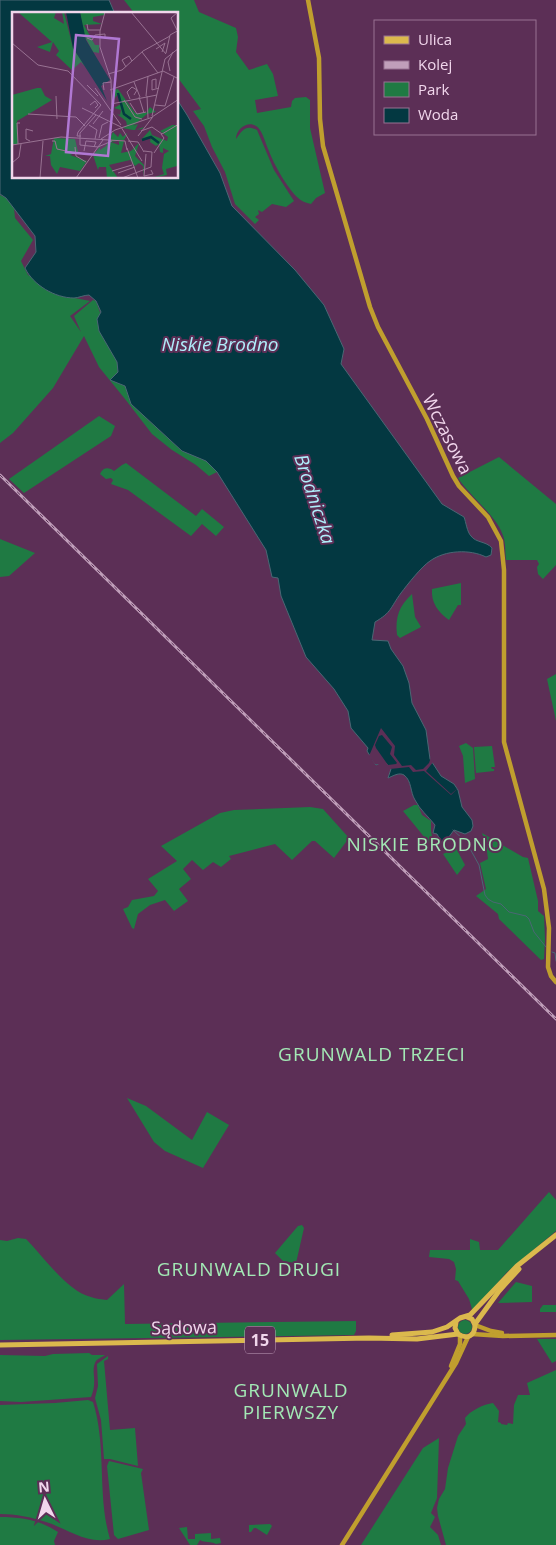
<svg xmlns="http://www.w3.org/2000/svg" width="556" height="1545" viewBox="0 0 556 1545" font-family="'Open Sans',sans-serif">
<style>
.green{fill:#1f7a43}
.water{fill:#033841;stroke:#4a6774}
.pier{fill:#5c2f56;fill-rule:evenodd}
.lines{fill:none;stroke-linecap:round;stroke-linejoin:round}
.stream{stroke:#4a6774;stroke-width:1}
.secondary{stroke:#c09f2e;stroke-width:4.5}
.primary{stroke:#dbb94d;stroke-width:5}
.rail-casing{stroke:#c09fba;stroke-width:3}
.rail{stroke:#5c2f56;stroke-width:1;stroke-dasharray:4;stroke-linecap:butt}
.labels{text-anchor:middle;dominant-baseline:central;stroke-width:4;stroke-linejoin:round;paint-order:stroke}
.shield{fill:#5c2f56;stroke:#c4a4bf;stroke-width:1}
.shield-label{font-size:16px;font-weight:bold;fill:#f1d6ec}
.street-label{font-size:18px;fill:#f1d6ec;stroke:#5c2f56}
.water-label{font-size:19px;font-style:italic;fill:#afedfa;stroke:#5c2f56}
.neighbourhood-label{font-size:19px;letter-spacing:1px;fill:#a3e9b5;stroke:#5c2f56}
.inset-river{fill:none;stroke:#033841;stroke-width:2.5}
.inset-road{fill:none;stroke:#987292;stroke-width:1}
.view{fill:#b078d3;fill-opacity:0.15;stroke:#b078d3;stroke-width:2.5}
.inset-edge{fill:none;stroke:#f1d6ec;stroke-width:2.5}
</style>
<rect width="100%" height="100%" fill="#5c2f56"/>
<!-- green -->
<g class="green">
<path d="M124,0H194L199,12L236,28L238,37L236,52L249,70L267,64L273,74L278,96L255,100L257,113L291,107L292,101L295,98L306,97L310,100V128L325,193L316,198L311,204C306,203 301,201 297,197C287,187 274,165 269,151C266,145 264,136 260,130C252,118 236,127 236,139C242,131 245,124 257,130L274,170L294,201L286,207L272,204L262,212L258,210L259,214L255,217L259,220L255,224L235,204L225,172L212,147L204,126L193,111L201,109L178,78V14H135Z"/>
<path d="M0,195L6,198L14,208L15,218L33,240L21,261L28,275L60,295L90,301L70,316L81,332L74,316L93,300L96,301L117,362L118,372L111,380L125,386L131,404L182,451L206,461L217,472L209,476L196,465L172,450L152,434L125,399L99,367L84,336L53,388L13,433L0,443Z"/>
<path d="M99,416L115,426L111,436L24,493L9,479Z"/>
<path d="M499,457L556,504V565L543,579L538,574L537,567L539,564L537,560H506C505,552 506,541 502,533C496,516 469,495 458,478Z"/>
<path d="M126,463L196,516L202,509L224,527L216,536L202,524L191,536L128,490L111,484L113,480L111,478L106,479L100,474C103,467 109,467 114,471L122,465Z"/>
<path d="M0,539L35,553L9,576L0,577Z"/>
<path d="M461,583V605H458L449,620C438,612 431,603 432,589Z"/>
<path d="M412,594L415,617L421,627L400,638L397,635C395,617 399,606 412,594Z"/>
<path d="M556,674V721L547,679Z"/>
<path d="M466,743L473,748L475,779L465,783L463,756L459,746Z"/>
<path d="M492,746L495,767H491L492,769H494V771L476,773L474,747Z"/>
<path d="M414,805H418L422,815L431,821V831L433,841L430,844L403,811Z"/>
<path d="M310,807L323,809L349,838L334,858L315,841H312L292,860L275,844L229,856L231,859L221,867L213,862L203,870L192,860L183,869L191,879L179,889L188,901L174,911L165,900L150,905L138,914L134,929L132,928L123,909L128,907L132,900L154,896L158,891L148,879L177,861L161,846L220,813L234,810Z"/>
<path d="M482,833L523,857L528,858L538,901V911L544,916L545,939L544,959L541,960L499,919L498,914L476,896L486,889L480,863L488,859L486,844Z"/>
<path d="M456,848L465,865L457,875L443,854Z"/>
<path d="M127,1098L146,1106L192,1140L207,1112L229,1125L203,1168L165,1151L154,1142Z"/>
<path d="M549,1192L556,1200V1231L507,1272L474,1310L472,1309L469,1299L458,1281L455,1280L456,1269L454,1262L449,1259L429,1257L430,1250H470V1239L479,1242L480,1250H498Z"/>
<path d="M302,1225L304,1228L296,1263L283,1261L275,1253L298,1226Z"/>
<path d="M18,1238L26,1239C42,1255 68,1292 91,1297C96,1299 102,1299 107,1300L124,1284L125,1324L356,1321V1331L354,1335L0,1340V1240L7,1241Z"/>
<path d="M516,1282L532,1286V1302L498,1303Z"/>
<path d="M543,1305H556V1312H540V1309Z"/>
<circle cx="465" cy="1327" r="7"/>
<path d="M537,1339H556V1361L552,1363Z"/>
<path d="M89,1353L92,1355H105C101,1358 96,1359 95,1363C91,1372 98,1382 91,1397L21,1402L0,1401V1355L45,1356L53,1354Z"/>
<path d="M108,1356V1359L104,1361L110,1430L135,1428L138,1466L110,1459H104L101,1420L95,1398L98,1386L97,1364Z"/>
<path d="M556,1370V1545H446L438,1516L437,1508L439,1499L445,1489L448,1468L458,1436L466,1424L465,1418C470,1411 484,1404 493,1403L499,1411L498,1422L501,1423V1424L507,1425L508,1423L513,1424L514,1405L518,1395H530L527,1383Z"/>
<path d="M88,1400L93,1402C107,1446 97,1496 110,1539C87,1545 66,1528 46,1522C31,1517 16,1514 0,1514V1405L55,1403Z"/>
<path d="M439,1438L437,1498L431,1513L435,1517L430,1527L438,1535L441,1545H361L423,1448Z"/>
<path d="M109,1461L143,1469L141,1473L149,1530L118,1539L114,1535L107,1466Z"/>
<path d="M0,1517C20,1517 40,1520 58,1532L54,1541L55,1545H0Z"/>
<path d="M270,1524L272,1526L267,1535L256,1528H254L251,1532H249V1525Z"/>
<path d="M187,1527L188,1539H195V1534L211,1533V1539L220,1538L221,1543L216,1544C210,1541 205,1543 200,1540L197,1545H190L179,1528Z"/>
</g>
<!-- water -->
<path class="water" d="M0,0H109L115,14H14V178H178V101L187,115L220,173L232,206L295,270L324,305L344,349L341,364L442,504L464,517C466,522 467,532 471,536C476,543 486,541 492,548L491,555L486,557C470,549 445,550 430,561C422,566 407,585 401,593C390,608 392,612 375,622L372,640L388,641L391,649L403,666L409,683L412,703L426,730L430,759L441,776L454,784L458,790L462,807L472,820L473,826L471,831L465,834L454,830L443,845L437,834L433,833L435,825C428,816 420,810 415,800C410,792 412,781 404,775C399,772 393,776 388,778L391,769L384,761L376,765L367,751L368,748L351,728L348,711L334,689L306,657L281,596L278,578L272,577L266,550L217,472L206,461L182,451L131,404L125,386L110,380L118,372L117,362L99,331L97,319L101,312L96,301L89,295C84,295 78,298 74,298C55,298 33,285 25,268L36,252L35,236L6,198L0,194Z"/>
<!-- pier -->
<path class="pier" d="M381,728L395,746L394,755L402,766L411,765L416,770L423,769L429,763L431,757L434,761L426,771L451,794L458,788L451,795L424,771L413,772L409,767L390,769L385,764H375L369,756ZM382,735L392,747L390,754L397,763L396,764L388,765L376,748L375,745L379,736Z"/>
<g class="lines">
<!-- stream -->
<g class="stream">
<path d="M453,830L465,841"/>
<path d="M468,845L479,865L485,895L488,899L493,902L501,904L509,912L526,916L529,919L534,932L546,947"/>
<path d="M552,952L555,953L556,961"/>
</g>
<!-- secondary -->
<g class="secondary">
<path d="M308,0L319,58L320,119L323,146L370,307L378,327L427,419L453,476L459,486L488,517L501,541L504,570V742L544,889L549,928L548,967L551,976L556,982"/>
<path d="M475,1325L491,1331L502,1333"/>
<path d="M472,1334L503,1336L556,1335"/>
<path d="M451,1366L460,1344V1335"/>
<path d="M342,1545L456,1363L468,1337"/>
</g>
<!-- primary -->
<g class="primary">
<path d="M456,1322L455,1328L458,1334C467,1340 475,1336 475,1325L472,1319L467,1317"/>
<path d="M475,1324L499,1291L519,1269"/>
<path d="M392,1335L432,1332L447,1327L460,1318L470,1315L517,1266L556,1235"/>
<path d="M0,1345L369,1338L417,1339L458,1334"/>
</g>
<!-- rail casing -->
<g class="rail-casing">
<path id="rail" d="M0,475L556,1019"/>
</g>
<!-- rail -->
<use href="#rail" class="rail"/>
</g>
<g class="labels">
<!-- shield labels -->
<rect class="shield" x="245" y="1326.5" width="30" height="27" rx="4"/>
<g class="shield-label">
<text x="260" y="1340">15</text>
</g>
<!-- street labels -->
<g class="street-label">
<text transform="translate(448 434) rotate(63)">Wczasowa</text>
<text transform="translate(184 1327) rotate(-1)">Sądowa</text>
</g>
<!-- water labels -->
<g class="water-label">
<text x="220" y="344">Niskie Brodno</text>
<text transform="translate(315 499) rotate(72)">Brodniczka</text>
</g>
<!-- neighbourhood labels -->
<g class="neighbourhood-label">
<text x="425" y="844">NISKIE BRODNO</text>
<text x="372" y="1054">GRUNWALD TRZECI</text>
<text x="249" y="1269">GRUNWALD DRUGI</text>
<text x="291" y="1390">GRUNWALD<tspan x="291" dy="22">PIERWSZY</tspan></text>
</g>
</g>
<!-- overview -->
<g transform="translate(12 12)">
<rect width="166" height="166" fill="#5c2f56"/>
<path d="M6,0H44L42,6L52,12L50,0H52L61,36L78,60L69,50L60,58L44,43L47,39L41,30L38,40L25,35L40,30ZM68,0H93L92,3L81,5V9L90,12L72,13L83,33H87V41L81,40L72,23ZM25,76H29L33,84L40,88L5,109L6,132H0V83ZM106,77L123,101H134L138,95L144,100L135,102L121,114L126,112L123,118L132,115L130,117L121,118L111,116L115,113L114,109L105,102L108,103L109,98L102,96L109,92L106,82L102,87L101,78ZM160,113H166L165,154L154,157L155,163L140,166L152,162L150,156L152,142L157,139L151,136V141L148,140L147,132L144,134L138,130L139,125L129,128L138,118L140,123L155,129L156,125L148,119ZM101,120L106,125L108,121L111,125L115,121V122L112,128L99,130L107,133V129H112L109,141L119,139L127,131L123,144L132,153L131,166V154L127,151L123,154L118,148L97,153L106,166H95L94,155H87L86,158L81,143L88,135V138L94,134ZM42,126L63,127L66,140L58,143L75,149L68,159L48,155L45,162L39,153L38,144H33L39,142Z" fill="#1f7a43"/>
<path d="M54,0H68L74,28L98,68L89,74L95,89L61,36Z" fill="#033841"/>
<path class="inset-river" d="M106,81L112,102L119,107M130,128L139,125L147,131"/>
<path class="inset-road" d="M93,0L88,19V35L99,68L100,100M119,0L154,42M75,12L76,18H88M165,18L159,6L166,0M75,26L80,28L83,23L93,22V27M0,31L26,53L56,59L89,93L66,120L65,124H69M144,37L153,31L150,40M130,40L146,61M154,41L158,23L167,18M114,55L110,48L117,44L120,49M151,59L167,67M158,59L156,50L161,40M96,62L110,58L131,39L158,24M122,70L128,85M75,73L86,84M83,76L109,113M144,76V67L140,68V78L147,76M92,78L91,71L99,70M98,78L151,59M44,84L45,107M134,84L136,64M135,84L136,106M127,85L132,101M118,87L115,80L120,75L125,78L122,83M112,88L123,105L130,107M118,91L125,102L134,100M99,92L145,83M78,93L83,89L86,93L83,96M143,93L153,94L162,65M70,96L109,115L130,149M16,102L64,105L73,114M84,103L68,121V133L86,135L100,129M140,104L153,47L167,36M140,105L167,87M81,112L91,99M77,113L85,118L83,127M129,119L140,115L150,122L167,112M126,124L140,106M87,126L90,113L96,110M89,127L103,118L141,105M18,129L14,127V117L21,119M40,129H43L45,137L63,141M116,129L126,130L132,140M6,132L5,111H8M0,133L49,125L113,129L115,138M63,135L64,144L74,150M115,136L126,166M72,139L74,129L84,130L82,135M142,141L152,126L149,122M134,142L132,164L141,162L139,158M0,151L7,145L9,132M100,159L120,153M106,161L123,155M28,166L31,129M64,166L91,128M110,166L139,155L140,140L132,139"/>
<path class="view" d="M64,23L107,27L96,144L54,140Z"/>
<rect width="166" height="166" class="inset-edge"/>
</g>
<!-- legend -->
<rect x="374" y="20" width="162" height="115" fill="#5c2f56" stroke="#987292"/>
<rect x="384" y="36" width="25" height="8" fill="#dbb94d" stroke="#987292"/>
<text x="418" y="45" font-size="15" fill="#f1d6ec">Ulica</text>
<rect x="384" y="61" width="25" height="8" fill="#c09fba" stroke="#987292"/>
<text x="418" y="70" font-size="15" fill="#f1d6ec">Kolej</text>
<rect x="384" y="82" width="25" height="15" fill="#1f7a43" stroke="#987292"/>
<text x="418" y="95" font-size="15" fill="#f1d6ec">Park</text>
<rect x="384" y="108" width="25" height="15" fill="#033841" stroke="#987292"/>
<text x="418" y="120" font-size="15" fill="#f1d6ec">Woda</text>
<!-- north arrow -->
<g transform="translate(45 1500) rotate(355)" stroke="#5c2f56" stroke-width="4" paint-order="stroke">
<path d="M0-4L9 19L0 12L-9 19Z" fill="#f1d6ec"/>
<text y="-8" font-size="14" font-weight="bold" text-anchor="middle" fill="#f1d6ec">N</text>
</g>
</svg>
